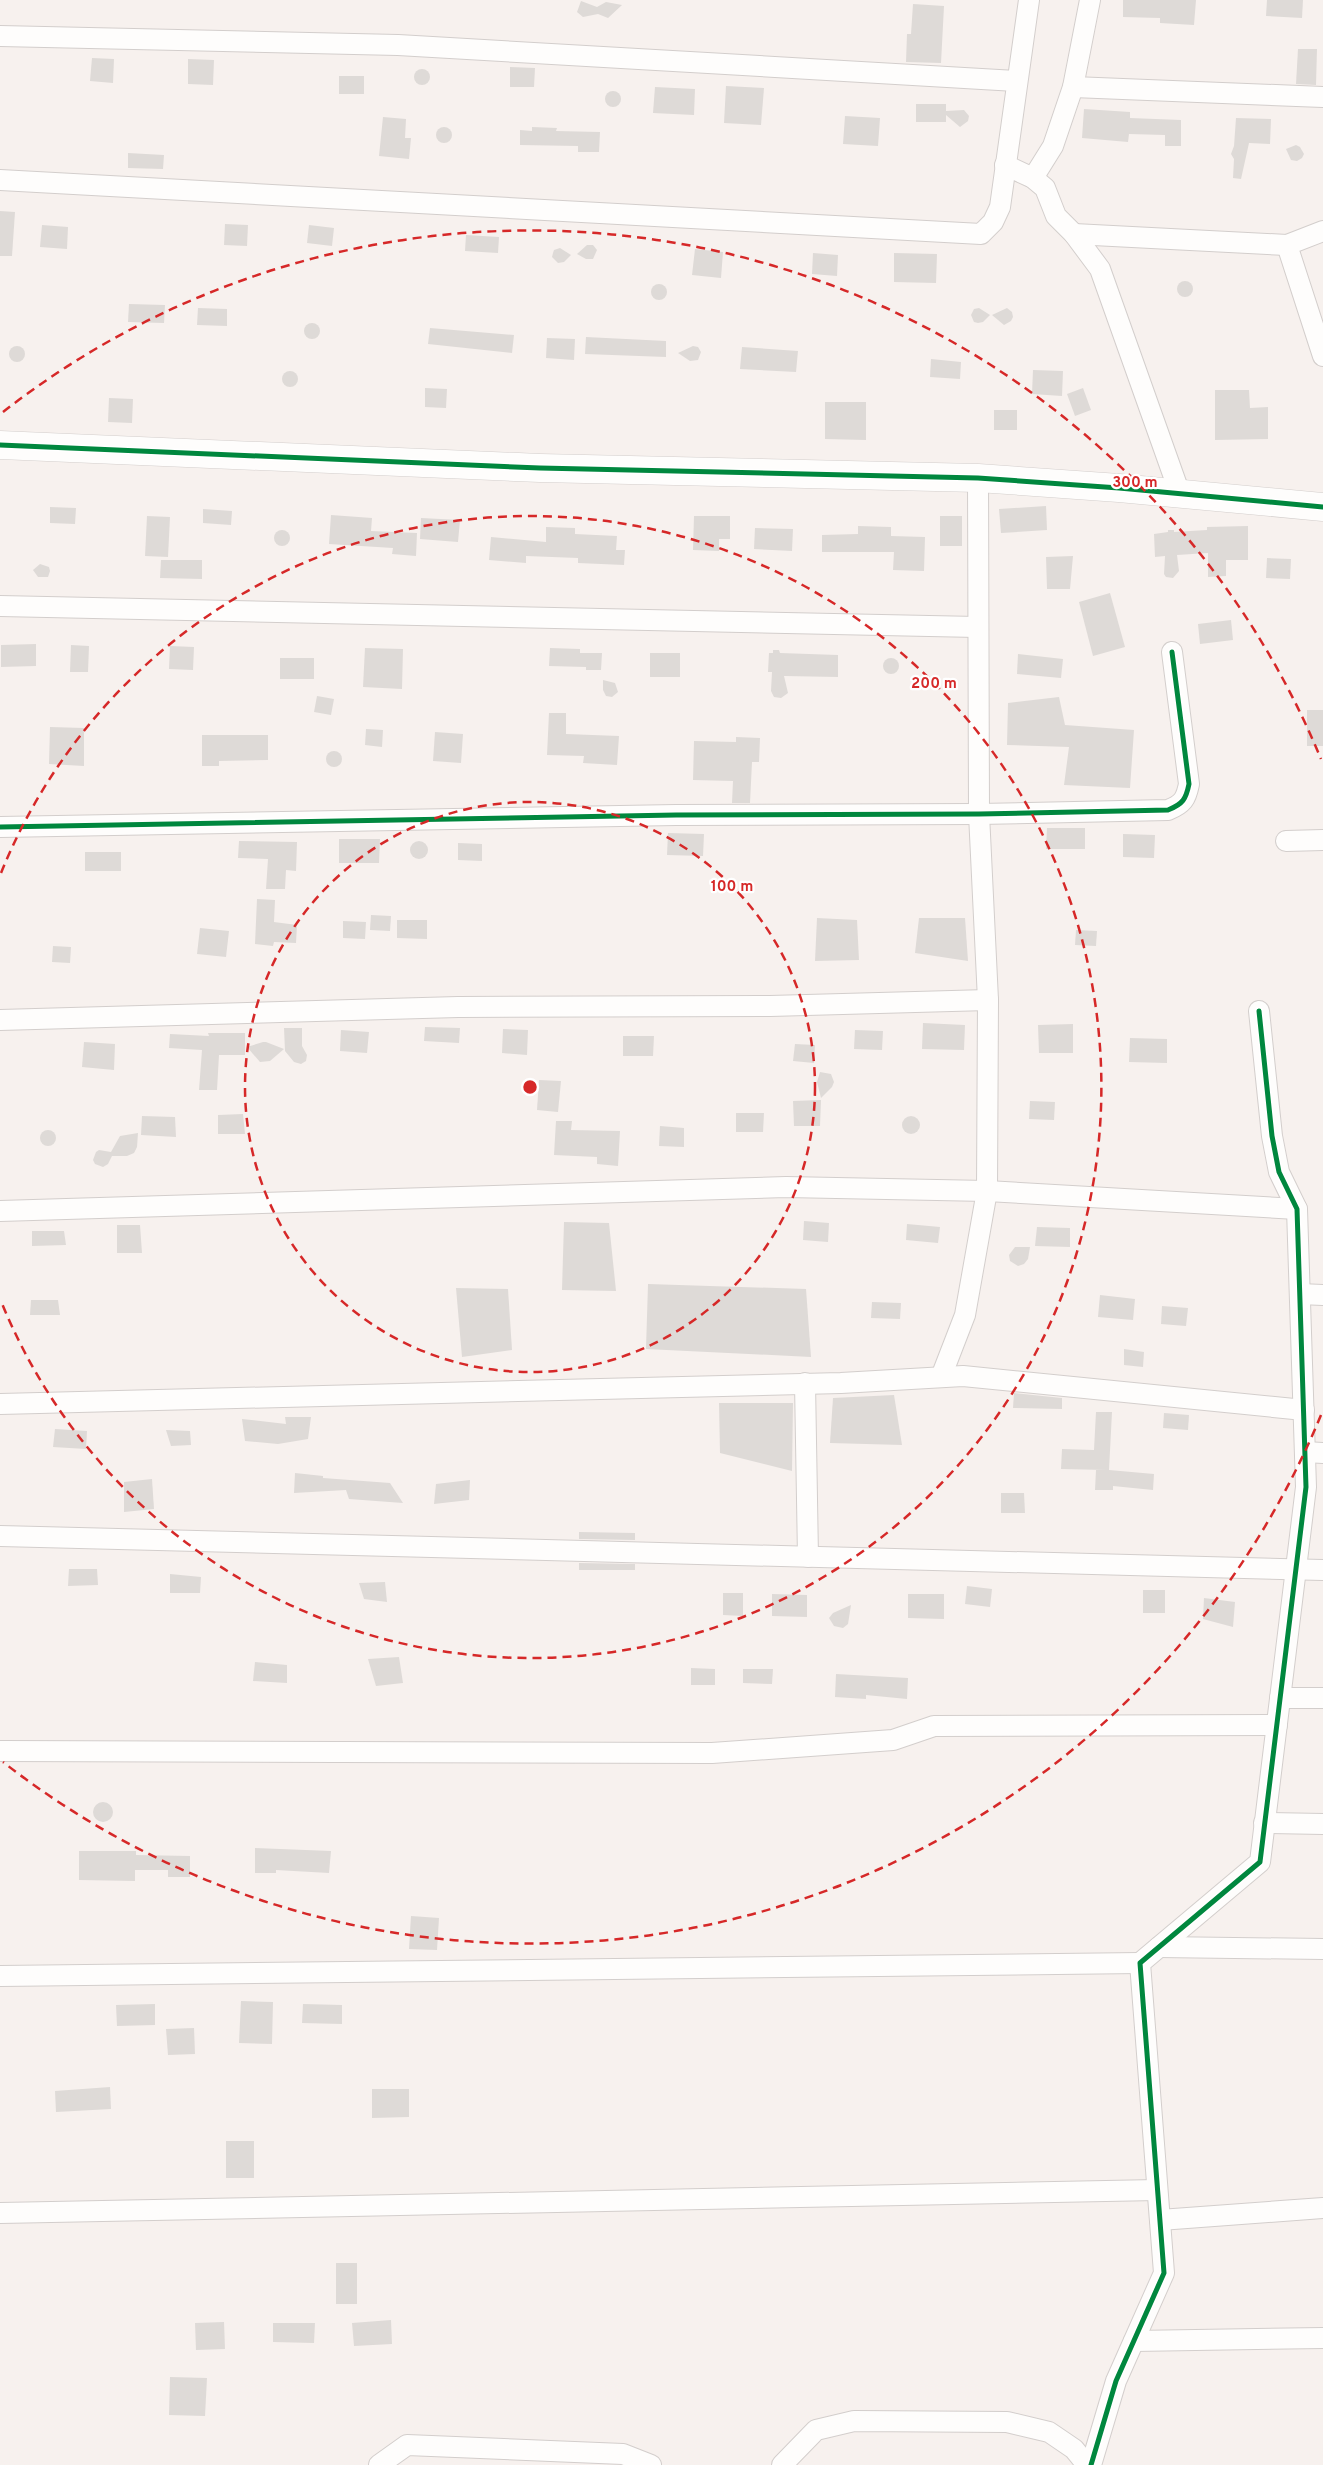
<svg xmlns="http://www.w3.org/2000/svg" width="1323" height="2465" viewBox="0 0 1323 2465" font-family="Overpass,sans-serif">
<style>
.building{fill:#dedad7}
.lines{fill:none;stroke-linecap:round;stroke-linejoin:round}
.street-casing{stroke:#d3cecc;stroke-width:22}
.secondary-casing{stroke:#d3cecc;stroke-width:29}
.street{stroke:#fefdfc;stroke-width:20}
.secondary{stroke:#fefdfc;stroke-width:28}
.cycleway-casing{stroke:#fff;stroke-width:8}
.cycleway{stroke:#00873e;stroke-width:5}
.ring{fill:none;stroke:#d62828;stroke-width:2.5;stroke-dasharray:9 6}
.centre{fill:#d62828;stroke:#fff;stroke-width:2.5}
.ring-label{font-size:15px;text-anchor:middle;font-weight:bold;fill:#d62828;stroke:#fff;stroke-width:4.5;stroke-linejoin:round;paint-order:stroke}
</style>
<rect width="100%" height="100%" fill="#f7f1ee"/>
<!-- building -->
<g class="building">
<path d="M1123,0H1196L1194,25L1160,23V18L1123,17Z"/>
<path d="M1267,0H1303L1302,18L1266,16Z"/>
<path d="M581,1L597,7L606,2L622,5L608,18L598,14L583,17L577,12Z"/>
<path d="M913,4L944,6L941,63L906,62L907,34H911Z"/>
<path d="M1298,49H1317L1316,85L1296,84Z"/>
<path d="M92,58L114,59L113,83L90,81Z"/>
<path d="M188,59L214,60L213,85L188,84Z"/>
<path d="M510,67L535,68L534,87H510Z"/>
<circle cx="422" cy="77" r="8"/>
<rect x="339" y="76" width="25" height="18"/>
<path d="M726,86L764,88L761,125L724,123Z"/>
<path d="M655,87L695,89L694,115L653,113Z"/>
<circle cx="613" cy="99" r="8"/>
<path d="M916,104H946V111L964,110L969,116L968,121L960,127L946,115V122H916Z"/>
<path d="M1084,109L1130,112V118L1181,120V146H1165V135L1129,134L1128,142L1082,138Z"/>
<path d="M845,116L880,118L878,146L843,144Z"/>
<path d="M383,117L406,119L405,138H411L409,159L379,156Z"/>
<path d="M1236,118L1271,119L1270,144L1249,143L1241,179L1233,178L1234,159L1231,154L1234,146Z"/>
<path d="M532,127L557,128L556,131L600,132L599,152H578V146L520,145V130L532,131Z"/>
<circle cx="444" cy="135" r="8"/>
<path d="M1296,145L1300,147L1304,154L1302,158L1297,161L1291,160L1286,149Z"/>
<path d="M128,153L164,155L163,169L128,168Z"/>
<path d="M0,211L15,212L12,256H0Z"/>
<path d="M225,224L248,225L247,246L224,245Z"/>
<path d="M42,225L68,227L67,249L40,247Z"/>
<path d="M309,225L334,228L332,246L307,243Z"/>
<path d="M466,235L499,237L498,253L465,251Z"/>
<path d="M587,245H593L597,250L593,259H586L577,254Z"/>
<path d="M560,248L571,255L564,262L558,263L552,257L553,253L554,250Z"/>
<path d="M695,249L723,252L721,278L692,275Z"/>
<path d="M813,253L838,255L837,276L812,274Z"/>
<path d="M894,253L937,254L936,283L894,282Z"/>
<circle cx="1185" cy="289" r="8"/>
<circle cx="659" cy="292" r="8"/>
<path d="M129,304L165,305L164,323L128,322Z"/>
<path d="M198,308L227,309V326L197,325Z"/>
<path d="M979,308L990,315L983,322L978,323L974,322L971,315L974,309Z"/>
<path d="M1007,308L1012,312L1013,317L1011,321L1004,325L992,315Z"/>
<circle cx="312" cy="331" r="8"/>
<path d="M430,328L514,335L512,353L428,344Z"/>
<path d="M586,337L666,341V357L585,354Z"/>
<path d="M547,338L575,339L574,360L546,358Z"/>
<path d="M693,346L698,347L701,352L698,360L690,361L678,353Z"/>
<circle cx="17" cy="354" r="8"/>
<path d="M742,347L798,351L796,372L740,369Z"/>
<path d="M931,359L961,362L960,379L930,377Z"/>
<path d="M1033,370L1063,371L1062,396L1032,394Z"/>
<circle cx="290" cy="379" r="8"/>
<path d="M425,388L447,389L446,408L425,407Z"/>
<path d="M1083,388L1091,410L1075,416L1067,394Z"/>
<path d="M1215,390H1249L1250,408L1268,407V439L1215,440Z"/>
<path d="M109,398L133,399L132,423L108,422Z"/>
<path d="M825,402H866V440L825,439Z"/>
<rect x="994" y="410" width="23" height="20"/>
<path d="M1046,506L1047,530L1001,533L999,509Z"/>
<path d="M50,507L76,508L75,524L50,523Z"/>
<path d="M203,509L232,511L231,525L203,523Z"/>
<path d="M331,515L372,518L371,531L417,533L416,556L392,554L393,548L329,544Z"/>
<path d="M147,516L170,517L168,557L145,556Z"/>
<path d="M694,516H730V539H719V551L693,550Z"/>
<rect x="940" y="516" width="22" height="30"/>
<path d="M421,518L460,520L458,542L420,539Z"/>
<path d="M858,526L891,527V536L925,537L924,571L893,570L894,552H822V535L858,534Z"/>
<path d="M1248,526V560H1226V576L1208,577V553L1177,555L1179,571L1173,578L1166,577L1164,574L1165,556L1155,557L1154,534L1168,532V530H1174V532L1207,530V527Z"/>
<path d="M546,527L575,528V534L617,536L616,550H625L624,565L578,563V558L526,556V563L489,560L491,537L546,542Z"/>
<path d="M755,528L793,529L792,551L754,549Z"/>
<circle cx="282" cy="538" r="8"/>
<path d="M1073,556L1070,589H1047L1046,557Z"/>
<path d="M1267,558L1291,559L1290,579L1266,578Z"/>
<path d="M161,560H202V579L160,578Z"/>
<path d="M40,564L49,567L50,571L48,577H38L33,570Z"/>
<path d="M1110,593L1125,647L1093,656L1079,602Z"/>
<path d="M1231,620L1233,640L1200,644L1198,624Z"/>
<path d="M36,644V666L1,667V645Z"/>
<path d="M71,645L89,646L88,672H70Z"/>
<path d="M170,646L194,647L193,670L169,669Z"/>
<path d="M365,648L403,649L402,689L363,687Z"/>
<path d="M550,648L580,649V653H602L601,670H586V667L549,666Z"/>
<path d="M773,650H779L780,653L838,655V677L784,676L788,693L781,698L774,697L771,691L772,672H768L769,653H773Z"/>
<rect x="650" y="653" width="30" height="24"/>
<path d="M1018,654L1063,659L1061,678L1017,674Z"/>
<rect x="280" y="658" width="34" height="21"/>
<circle cx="891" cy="666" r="8"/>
<path d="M603,680L615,683L618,692L612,697L606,696L603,690Z"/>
<path d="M317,696L334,699L331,715L314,712Z"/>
<path d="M1059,697L1065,725L1134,730L1130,788L1064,785L1069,747L1007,745L1008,703Z"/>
<rect x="1307" y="710" width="16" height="36"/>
<path d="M549,713H566V734L619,736L617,765L583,763L584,756L547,755Z"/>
<path d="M50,727L84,728V766L49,764Z"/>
<path d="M366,729L383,730L382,747L365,745Z"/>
<path d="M435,732L463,734L461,763L433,761Z"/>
<path d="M202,735H268V760L219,761V766H202Z"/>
<path d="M736,737L760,738L759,762H752L750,803H732L733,781L693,780L694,741L736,742Z"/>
<circle cx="334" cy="759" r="8"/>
<path d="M1047,828H1085V849H1046Z"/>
<path d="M668,833L704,834L703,856L667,855Z"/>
<path d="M1123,834L1155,835L1154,858L1123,857Z"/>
<path d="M339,839H380L379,863H339Z"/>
<path d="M239,841L297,842L296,871L286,870L285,889H266L268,859L238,858Z"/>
<circle cx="419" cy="850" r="9"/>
<path d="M458,843L482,844V861L458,860Z"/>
<rect x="85" y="852" width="36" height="19"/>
<path d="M257,899L275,900L274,922L297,925L296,943L274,942L273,946L255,944Z"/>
<path d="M371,915L391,916L390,931L370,930Z"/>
<path d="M817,918L857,920L859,960L815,961Z"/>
<path d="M919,918H965L968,961L915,953Z"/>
<path d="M397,920H427V939L397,938Z"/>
<path d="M343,921L366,922L365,939L343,938Z"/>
<path d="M200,928L229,931L226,957L197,954Z"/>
<path d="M1076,930L1097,931L1096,946L1075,945Z"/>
<path d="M53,946L71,947L70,963L52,962Z"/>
<path d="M923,1023L965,1025L964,1050L922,1049Z"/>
<path d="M1073,1024V1053H1039L1038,1025Z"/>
<path d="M425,1027L460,1028L459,1043L424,1041Z"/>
<path d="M284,1028H302V1046L307,1055L306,1061L301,1064L294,1062L285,1051Z"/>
<path d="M503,1029L528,1030L527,1055L502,1053Z"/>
<path d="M341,1030L369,1032L367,1053L340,1051Z"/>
<path d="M855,1030L883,1031L882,1050L854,1049Z"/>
<path d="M208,1033H245V1055H219L217,1090H199L202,1050L169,1048L170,1034L209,1036Z"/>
<path d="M623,1036H654L653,1056H623Z"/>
<path d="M1130,1038L1167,1039V1063L1129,1062Z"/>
<path d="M84,1042L115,1044L114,1070L82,1067Z"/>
<path d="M263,1042H266L284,1049L270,1061L260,1062L247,1047Z"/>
<path d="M795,1044L815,1045L814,1063L793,1061Z"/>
<path d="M820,1072L831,1074L834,1082L832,1087L821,1098L817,1082Z"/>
<path d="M539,1080L561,1081L558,1112L537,1110Z"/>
<path d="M821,1100L820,1126H794L793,1101Z"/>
<path d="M1030,1101L1055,1102L1054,1120L1029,1119Z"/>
<path d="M736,1113H764L763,1132H736Z"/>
<path d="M243,1114L245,1134H218V1115Z"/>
<circle cx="911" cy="1125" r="9"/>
<path d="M142,1116L175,1117L176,1137L141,1135Z"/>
<path d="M556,1121H572L571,1130L620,1131L618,1166L597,1164V1157L554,1155Z"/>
<path d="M660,1126L684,1128V1147L659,1146Z"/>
<circle cx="48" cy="1138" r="8"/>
<path d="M138,1133L137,1147L134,1153L127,1156H112L108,1164L103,1167L95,1164L93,1160L96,1152L99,1150L111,1152L120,1136Z"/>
<path d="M804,1221L829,1223L828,1242L803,1240Z"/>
<path d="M564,1222L609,1223L616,1291L562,1290Z"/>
<path d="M907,1224L940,1227L938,1243L906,1240Z"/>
<path d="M117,1225H140L142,1253H117Z"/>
<path d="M1037,1227L1070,1228V1247L1035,1246Z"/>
<path d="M32,1231H64L66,1245L32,1246Z"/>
<path d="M1015,1247H1030L1028,1259L1024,1264L1018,1266L1010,1261L1009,1255Z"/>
<path d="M648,1284L806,1289L811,1357L646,1349Z"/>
<path d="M456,1288L508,1289L512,1350L462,1357Z"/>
<path d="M1100,1295L1135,1299L1133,1320L1098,1317Z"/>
<path d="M31,1300H58L60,1315H30Z"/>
<path d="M872,1302L901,1303L900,1319L871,1318Z"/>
<path d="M1162,1306L1188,1308L1186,1326L1161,1324Z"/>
<path d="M1124,1349L1144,1352L1143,1367L1124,1365Z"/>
<path d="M1014,1393L1062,1398V1409L1013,1408Z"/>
<path d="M894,1395L902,1445L830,1443L833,1398Z"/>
<path d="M719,1403H793L792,1471L720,1453Z"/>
<path d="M1096,1412H1112L1109,1470L1154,1474L1153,1490L1113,1486V1490H1095L1096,1470H1106L1061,1469L1062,1449L1094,1450Z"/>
<path d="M1164,1413L1189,1415L1188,1430L1163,1428Z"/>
<path d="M285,1417H311L308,1439L278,1444L245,1441L242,1419L286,1424Z"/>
<path d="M55,1429L87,1431L86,1449L53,1447Z"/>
<path d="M166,1430L190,1431L191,1445L171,1446Z"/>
<path d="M295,1473L323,1476V1478L390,1483L403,1503L349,1499L346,1490L294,1493Z"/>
<path d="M152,1479L154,1509L124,1512V1482Z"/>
<path d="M470,1480L469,1500L434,1504L436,1484Z"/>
<path d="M1001,1493H1024L1025,1513H1001Z"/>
<path d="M579,1532L635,1533V1540L579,1539Z"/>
<path d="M579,1563L635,1564V1570H579Z"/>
<path d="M69,1569H97L98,1585L68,1586Z"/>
<path d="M170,1574L201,1577L200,1593H170Z"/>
<path d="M385,1582L387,1602L364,1599L359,1583Z"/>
<path d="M967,1586L992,1589L990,1607L965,1604Z"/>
<rect x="1143" y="1590" width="22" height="23"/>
<path d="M723,1593H743V1616L723,1615Z"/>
<path d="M772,1594L807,1595V1617L772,1616Z"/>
<path d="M908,1594H944V1619L908,1618Z"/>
<path d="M1204,1598L1235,1602L1233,1627L1203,1619Z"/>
<path d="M851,1605L848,1624L843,1628L834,1626L829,1618L833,1613Z"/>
<path d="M399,1657L403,1683L376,1686L368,1659Z"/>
<path d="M255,1662L287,1665V1683L253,1681Z"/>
<path d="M691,1668L715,1669V1685H691Z"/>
<path d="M743,1669H773L772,1684L743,1683Z"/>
<path d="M836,1674L908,1678L907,1699L866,1695V1699L835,1697Z"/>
<circle cx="103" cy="1812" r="10"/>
<path d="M255,1848L331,1851L329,1873L276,1870V1873H255Z"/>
<path d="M79,1851H136V1855L190,1856V1877H168V1870H135V1881L79,1880Z"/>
<path d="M411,1916L439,1918L437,1950L409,1949Z"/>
<path d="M241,2001L273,2002L272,2044L239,2043Z"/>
<path d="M155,2004V2025L117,2026L116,2005Z"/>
<path d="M303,2004L342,2005V2024L302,2023Z"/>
<path d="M194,2028L195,2054L168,2055L166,2029Z"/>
<path d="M110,2087L111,2109L56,2112L55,2091Z"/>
<path d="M372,2089H409V2117L372,2118Z"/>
<rect x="226" y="2141" width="28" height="37"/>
<rect x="336" y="2263" width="21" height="41"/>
<path d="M391,2320L392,2344L354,2346L352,2323Z"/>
<path d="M224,2322L225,2349L196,2350L195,2323Z"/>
<path d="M273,2323H315L314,2343L273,2342Z"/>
<path d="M170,2377L207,2378L205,2416L169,2415Z"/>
</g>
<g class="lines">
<!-- street casing -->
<g class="street-casing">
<g id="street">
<path d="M0,36L398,45L1016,81"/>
<path d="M1073,87L1323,97"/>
<path d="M1005,165L1033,178L1045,188L1056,216L1074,234L1100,269L1180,494"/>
<path d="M1033,178L1053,146L1073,87L1090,0"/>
<path d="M0,180L981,234L993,222L1000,207L1029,0"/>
<path d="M1323,231L1287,245L1323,356"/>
<path d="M1074,234L1287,245"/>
<path d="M0,606L977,627"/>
<path d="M0,827L676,815L979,814L1168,810C1183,804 1186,799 1189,784L1172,652"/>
<path d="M1286,841L1323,840"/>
<path d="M0,1020L458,1007L770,1006L988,1000"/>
<path d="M0,1211L786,1187L987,1191L1297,1209"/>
<path d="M1300,1294L1323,1295"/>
<path d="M941,1377L965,1315L987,1191L988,1000L979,814L978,478"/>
<path d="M805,1383L808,1557"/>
<path d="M0,1404L841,1383L963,1376L1304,1410"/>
<path d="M1305,1452L1323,1453"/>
<path d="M0,1536L1323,1570"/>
<path d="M1280,1698H1323"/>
<path d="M0,1751L712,1753L893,1740L934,1726L1277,1725"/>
<path d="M1264,1823L1323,1824"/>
<path d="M1159,1947L1323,1949"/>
<path d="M0,1976L1140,1963"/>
<path d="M0,2213L1157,2190"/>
<path d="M1160,2220L1323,2208"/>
<path d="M1134,2341L1323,2338"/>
<path d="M379,2465L407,2445L623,2454L651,2465"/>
<path d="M782,2465L816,2430L854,2421L1007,2422L1049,2432L1074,2449L1087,2465"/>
<path d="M1091,2465L1116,2381L1164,2273L1140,1963L1260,1862L1306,1487L1297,1209L1279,1172L1272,1136L1259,1011"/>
</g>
</g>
<!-- secondary casing -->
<g class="secondary-casing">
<path id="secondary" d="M0,445L540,468L978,478L1119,488L1323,507"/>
</g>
<!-- street -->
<use href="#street" class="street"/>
<!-- secondary -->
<use href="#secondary" class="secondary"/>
<!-- cycleway casing -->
<g class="cycleway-casing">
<g id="cycleway">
<path d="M0,445L540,468L978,478L1119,488L1323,507"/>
<path d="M0,827L676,815L979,814L1168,810C1183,804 1186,799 1189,784L1172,652"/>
<path d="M1091,2465L1116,2381L1164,2273L1140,1963L1260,1862L1306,1487L1297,1209L1279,1172L1272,1136L1259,1011"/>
</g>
</g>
<!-- cycleway -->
<use href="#cycleway" class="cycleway"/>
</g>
<!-- distance rings -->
<g class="ring">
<circle cx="530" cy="1087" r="285"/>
<path d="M1 873A571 571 0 1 1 1 1301"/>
<path d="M1321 1415A856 856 0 0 1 3 1762M3 412A856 856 0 0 1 1321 759"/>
</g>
<circle cx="530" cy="1087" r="8" class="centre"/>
<g class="ring-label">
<text x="1135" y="487">300 m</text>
<text x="934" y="688">200 m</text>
<text x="732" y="891">100 m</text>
</g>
</svg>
